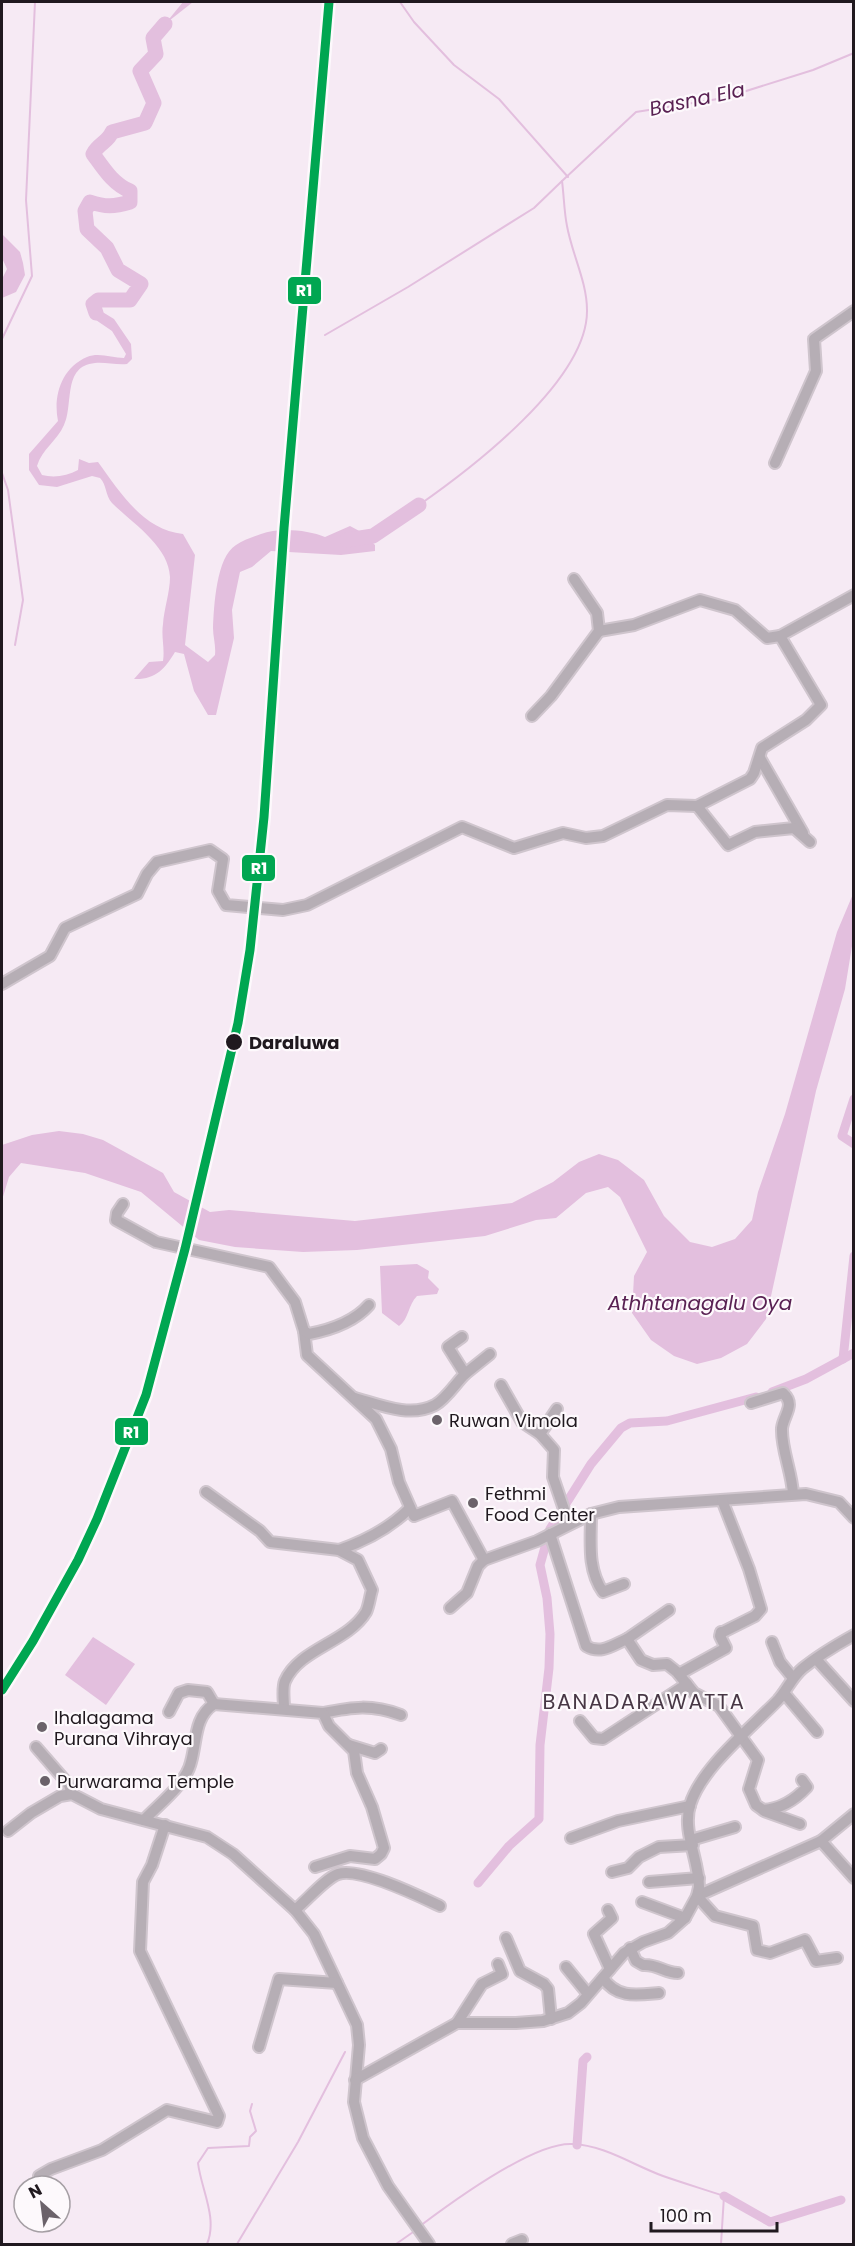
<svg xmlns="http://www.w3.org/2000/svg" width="855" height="2246" viewBox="0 0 855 2246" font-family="Poppins,sans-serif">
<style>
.water{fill:#e3bfde}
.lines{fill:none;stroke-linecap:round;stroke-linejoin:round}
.stream{stroke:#e3bfde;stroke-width:2}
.canal{stroke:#e3bfde;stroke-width:9}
.river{stroke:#e3bfde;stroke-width:15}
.minor-casing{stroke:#cfc5cd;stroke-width:14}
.minor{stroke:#b6aeb5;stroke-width:10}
.rail-1-casing{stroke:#fdf9fc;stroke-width:14}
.rail-1{stroke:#00a651;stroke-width:9}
.stop-dot{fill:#20191f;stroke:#fdf9fc;stroke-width:2}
.poi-dot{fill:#6b626a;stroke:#fdf9fc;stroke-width:2}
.labels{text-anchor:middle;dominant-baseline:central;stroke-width:4.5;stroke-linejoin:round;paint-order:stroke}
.stop-label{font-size:18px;font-weight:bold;fill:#20191f;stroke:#fdf9fc;text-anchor:start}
.poi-label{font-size:18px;fill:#20191f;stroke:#fdf9fc;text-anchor:start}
.water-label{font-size:20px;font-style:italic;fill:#592153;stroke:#fdf9fc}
.quarter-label{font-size:21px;letter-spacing:1.5px;fill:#483745;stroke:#fdf9fc}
.line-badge{stroke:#fdf9fc;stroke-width:2}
.badge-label{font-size:16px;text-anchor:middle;font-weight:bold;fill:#fff}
</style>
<rect width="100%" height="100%" fill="#f6eaf4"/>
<!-- water -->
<g class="water">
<path d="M183,2H193L165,24Z"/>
<path d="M2,234L20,252L23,263L25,275L16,292L2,298V279L7,269L2,258Z"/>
<path d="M98,298L101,301L97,302L96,308L114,319L131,344L132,359L127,364C116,365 105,362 95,363C62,366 74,405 64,425C57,441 42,449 37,466L42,475C54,478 67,476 78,470L79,459L89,463L98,462C120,492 143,530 183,534L195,555L185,645L208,662L215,655C216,645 213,637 213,628C214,607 216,557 236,545C243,540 253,537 261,534C279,527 308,530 325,537L350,526L363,533L375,545V551L341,555L271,551L252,567L240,572L232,610L234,638L216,715H208L194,691L184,654L175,652C165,669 155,680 134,679L149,662L163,661C165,648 161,637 163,624C164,609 170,592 170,577C169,546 132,523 112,503C105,495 107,485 100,478L92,476L57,487L39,485L29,470V454L58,421C53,397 61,368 87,357C99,352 112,358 124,358L126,354L112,331L93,318L87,306L93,299Z"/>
<path d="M853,894V940L845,989L816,1091L766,1319L747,1344L721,1358L697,1364L674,1356L651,1340L632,1313L634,1276L647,1252L620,1197L608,1187L586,1193L556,1218L536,1220L485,1236L357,1250L303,1252L235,1247L199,1240L141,1192L85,1173L21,1163L9,1177L2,1200V1145L32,1135L59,1131L83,1134L103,1140L163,1173L174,1192L210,1212L229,1210L355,1221L512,1203L553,1182L579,1162L599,1154L618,1160L644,1180L664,1216L690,1242L712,1247L735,1239L752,1220L758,1192L785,1114L837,932Z"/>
<path d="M417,1264L429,1271L428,1278L439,1289L437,1294L417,1296C408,1305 409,1319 399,1326L382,1313L380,1266Z"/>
<path d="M93,1637L135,1664L106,1705L65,1675Z"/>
</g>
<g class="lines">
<!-- stream -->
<g class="stream">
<path d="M400,2L414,22L454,65L499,99L568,177"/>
<path d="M325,335L408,287L534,208L562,181"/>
<path d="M2,339L32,276L26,200L35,2"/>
<path d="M2,473L8,490L23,600L15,645"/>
<path d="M419,505C472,468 588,380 587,310C587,282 572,254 567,226C564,211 564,196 562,181L636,112L724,98L813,70L854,53"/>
<path d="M420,2226C452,2202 533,2142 572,2144C604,2145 633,2165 663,2176C683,2183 703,2189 724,2196L721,2244"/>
<path d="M207,2244C218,2218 201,2189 198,2163L208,2148L249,2146L250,2137L256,2131L250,2111L252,2104"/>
<path d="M237,2244L298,2142L345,2052"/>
<path d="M396,2244L416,2230"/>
</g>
<!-- canal -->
<g class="canal">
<path d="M854,1099L842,1136L854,1144"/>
<path d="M843,1359L854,1256"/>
<path d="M772,1392L806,1379L854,1353"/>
<path d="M478,1883L509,1846L539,1819L540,1745L549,1668L550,1634L547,1598L540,1565L550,1529L591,1464L621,1428L630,1423L667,1421L756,1397"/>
<path d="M577,2145L583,2061L587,2057"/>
<path d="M724,2196L770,2222L841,2200"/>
</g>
<!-- river -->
<g class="river">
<path d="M96,313L93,304L98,300H130L141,284L118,270L107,248L87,229L85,211L90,202C105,207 114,207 130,202V191C113,184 104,169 93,154C98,144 108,142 112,132L145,123L154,103L140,71L156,54L153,38L165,24"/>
<path d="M347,540L373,536L419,505"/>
</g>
<!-- minor casing -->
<g class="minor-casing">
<g id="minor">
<path d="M775,463L816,371L814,339L854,311"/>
<path d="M599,631L634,625L700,600L735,610L767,638L780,636"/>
<path d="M532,716L551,696L599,631L597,613L574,579"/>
<path d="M760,758L803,833"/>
<path d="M697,806L728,845L755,832L794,828L810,842"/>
<path d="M2,984L50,956L65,928L137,894L147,874L157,862L210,850L223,859L218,891L226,905L283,910L307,905L462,827L514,848L563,833L586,838L603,836L667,805L697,806L750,779L754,773L762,748L806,720L821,705L780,636L854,595"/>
<path d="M123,1204L117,1213L116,1220L156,1242L269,1267L295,1302L304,1331L307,1355L376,1419L391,1449L399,1482L414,1516L452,1501L484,1560"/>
<path d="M304,1331L309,1334C330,1330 354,1322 369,1305"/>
<path d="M465,1374L490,1354"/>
<path d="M501,1385L522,1422L540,1434L554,1450L553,1477L569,1524"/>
<path d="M355,1398C380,1405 410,1418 435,1405C446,1399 456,1383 465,1374L448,1347L462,1337"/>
<path d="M751,1403L783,1393C796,1405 784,1414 782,1428C781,1449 792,1472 793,1494"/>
<path d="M540,1434L557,1409"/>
<path d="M206,1492L260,1531L270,1542L339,1550L358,1560L372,1590C370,1596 369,1606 366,1612C347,1643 300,1648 285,1681C282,1688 284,1700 284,1708"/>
<path d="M591,1514C591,1542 587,1569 603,1592L624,1584"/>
<path d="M550,1534L586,1646C601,1655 613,1645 627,1639L641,1660L653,1665L667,1664L677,1672L694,1693L719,1706L758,1760L749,1789L756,1805L763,1810C781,1809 795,1800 807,1787L802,1780"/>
<path d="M339,1550C365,1541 390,1528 410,1508"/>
<path d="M450,1608L467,1593L478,1566L484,1560L537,1541L591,1514L619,1507L806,1494L839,1502L854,1518"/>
<path d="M721,1633L755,1616L761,1609L749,1569L722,1500"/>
<path d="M627,1639L669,1610"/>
<path d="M772,1642L780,1662L793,1678"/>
<path d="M816,1659L854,1701"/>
<path d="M679,1674L726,1648L720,1636L721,1632"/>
<path d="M784,1693L817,1732"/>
<path d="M169,1712L179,1693L188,1690L207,1692L214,1704"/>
<path d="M323,1713C353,1707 371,1704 401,1715"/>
<path d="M580,1721L594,1738L603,1739L687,1684"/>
<path d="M349,1745L375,1753L381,1749"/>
<path d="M36,1747L69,1785L72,1794"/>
<path d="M764,1811L800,1824"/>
<path d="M144,1820C159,1804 186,1784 191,1762C197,1741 194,1717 214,1704L323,1713L329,1726L354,1751L357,1773L372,1807L384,1848L381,1854L375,1859L350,1856L315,1867"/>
<path d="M8,1831L31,1813L60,1796L72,1794L101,1809L207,1837L233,1854L295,1910L314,1934L357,2025L359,2045L354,2102L363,2138L388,2186L429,2244"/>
<path d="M571,1838L618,1821L690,1806"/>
<path d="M691,1840L735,1827"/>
<path d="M821,1841L854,1814"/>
<path d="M612,1872L628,1868L639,1857L659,1847L693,1845"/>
<path d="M649,1882L699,1878"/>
<path d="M642,1902L685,1918"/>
<path d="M295,1910C306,1901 326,1878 338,1874C360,1867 419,1896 440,1906"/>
<path d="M608,1910L612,1918L594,1934L610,1969"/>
<path d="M506,1938L520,1971L544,1984L548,1989L551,2019"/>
<path d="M630,1948L636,1961L643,1965C658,1964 664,1973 678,1973"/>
<path d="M837,1958L816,1961L805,1940L770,1953L757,1950L753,1926L715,1916L697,1896L821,1841L854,1878"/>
<path d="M566,1967L588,1994"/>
<path d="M603,1978C617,1999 637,1995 659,1993"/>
<path d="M457,2023L482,1984L502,1974L498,1964"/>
<path d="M259,2047L279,1979L337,1983"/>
<path d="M355,2080L457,2023H516L543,2021L568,2013L581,2003L624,1953L643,1942L668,1933L685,1918L697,1896L699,1887C699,1860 682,1831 690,1805C701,1768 751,1728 778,1700C787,1690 792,1677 803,1668C819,1655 836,1645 854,1635"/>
<path d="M39,2176L51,2169L102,2150L167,2110L217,2122L219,2116L140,1951L143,1882L152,1865L165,1825"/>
<path d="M512,2244L522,2240"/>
</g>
</g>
<!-- minor -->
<use href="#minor" class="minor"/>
<!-- rail-1 casing -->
<g class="rail-1-casing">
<path id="rail-1" d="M2,1690L33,1641L78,1560L97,1519L146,1395L185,1249L238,1023L250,950L264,817L284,528L329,2"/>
</g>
<!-- rail-1 -->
<use href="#rail-1" class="rail-1"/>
</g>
<!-- markers -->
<circle class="stop-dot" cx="234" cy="1042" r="9"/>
<g class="poi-dot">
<circle cx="437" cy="1420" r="6"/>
<circle cx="473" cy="1503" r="6"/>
<circle cx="42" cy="1727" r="6"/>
<circle cx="45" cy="1781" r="6"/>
</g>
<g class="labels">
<!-- stop labels -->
<g class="stop-label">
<text x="249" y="1042">Daraluwa</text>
</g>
<!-- poi labels -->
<g class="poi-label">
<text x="449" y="1420">Ruwan Vimola</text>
<text x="485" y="1493">Fethmi<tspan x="485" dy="21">Food Center</tspan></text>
<text x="54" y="1717">Ihalagama<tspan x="54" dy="21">Purana Vihraya</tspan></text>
<text x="57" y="1781">Purwarama Temple</text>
</g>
<!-- water labels -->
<g class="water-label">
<text transform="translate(697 99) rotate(-12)">Basna Ela</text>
<text x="700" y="1303">Athhtanagalu Oya</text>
</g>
<!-- quarter labels -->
<g class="quarter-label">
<text x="644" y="1701">BANADARAWATTA</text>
</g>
</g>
<g class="line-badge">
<rect x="287" y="276" width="35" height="29" rx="6" fill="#00a651"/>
<rect x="241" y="854" width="35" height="28" rx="6" fill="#00a651"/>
<rect x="114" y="1417" width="35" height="29" rx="6" fill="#00a651"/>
</g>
<g class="badge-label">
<text x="304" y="296">R1</text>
<text x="259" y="874">R1</text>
<text x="131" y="1438">R1</text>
</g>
<!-- border -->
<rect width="855" height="2246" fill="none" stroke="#20191f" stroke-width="6"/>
<!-- north arrow -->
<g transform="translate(42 2204) rotate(332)"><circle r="28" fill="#fdf9fc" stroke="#a59fa4" stroke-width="1.5"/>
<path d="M0-4.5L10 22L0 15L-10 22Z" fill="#6b626a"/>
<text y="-9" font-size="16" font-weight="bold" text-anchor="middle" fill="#20191f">N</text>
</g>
<!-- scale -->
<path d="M651 2222v9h126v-9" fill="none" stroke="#20191f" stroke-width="3"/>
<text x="660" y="2222" font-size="18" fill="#20191f" stroke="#fdf9fc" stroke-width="4.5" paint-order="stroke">100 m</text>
</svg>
